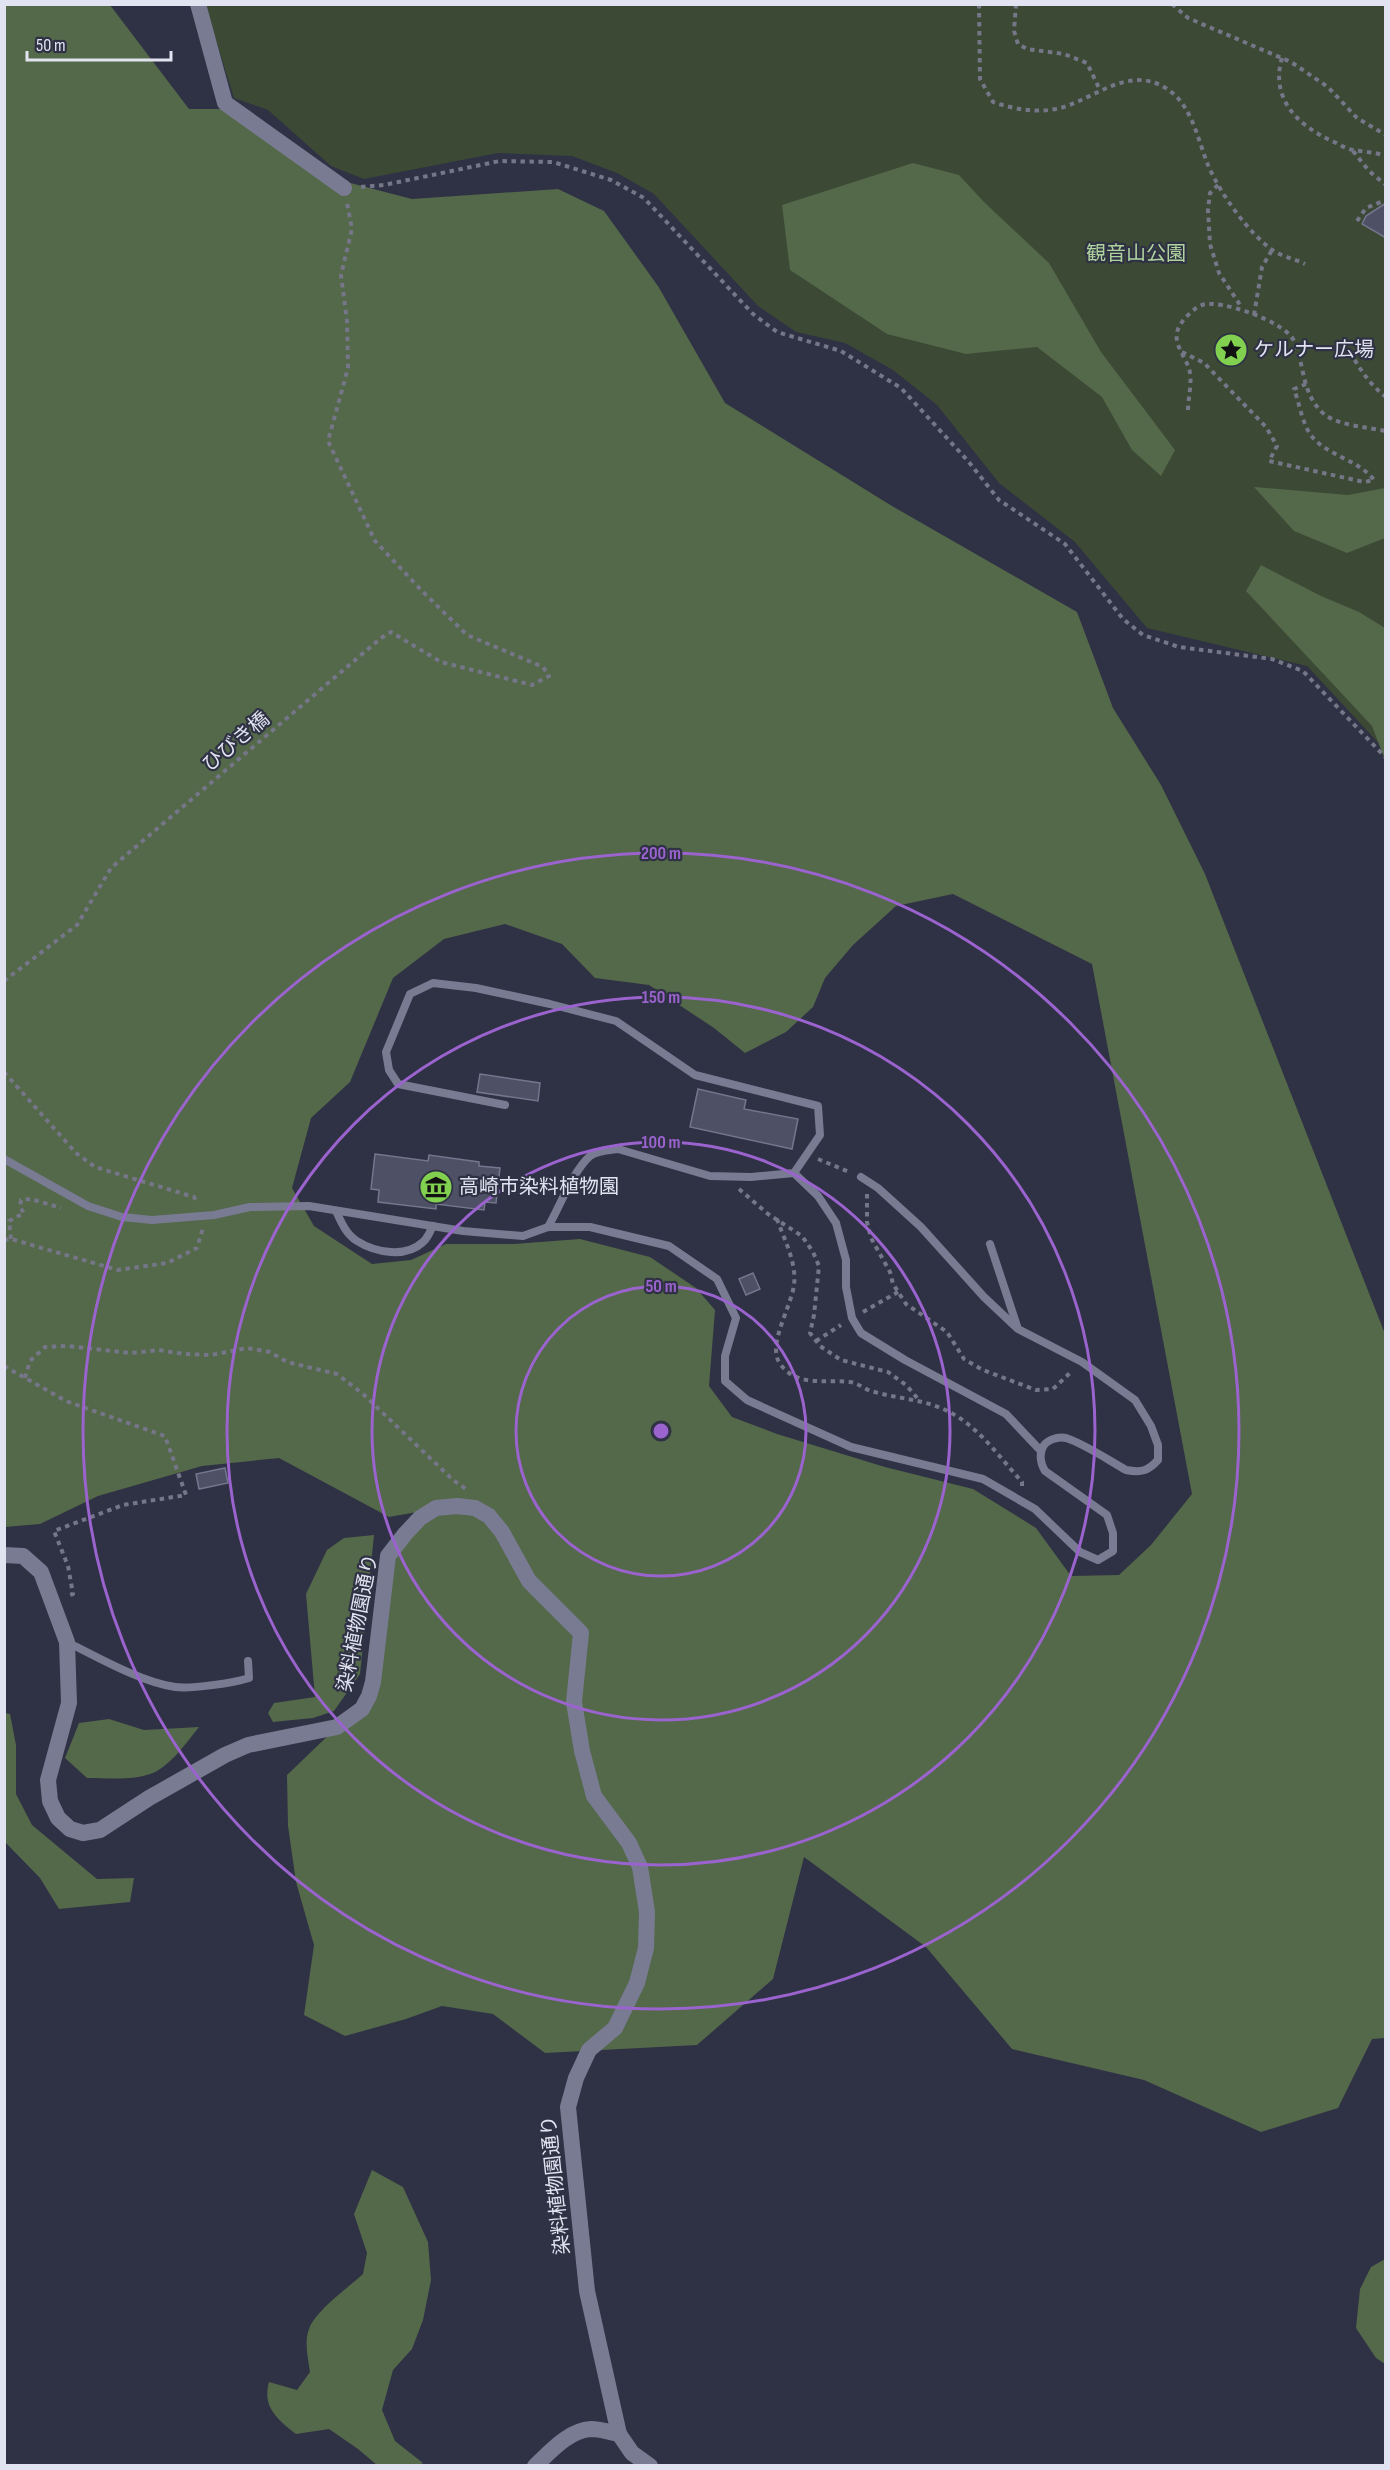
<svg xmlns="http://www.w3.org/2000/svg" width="1390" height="2470" viewBox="0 0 1390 2470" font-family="'Sofia Sans Condensed','Noto Sans JP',sans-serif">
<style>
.green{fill:#3b4935}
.forest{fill:#54684a;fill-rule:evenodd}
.building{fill:#4e5065;stroke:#73768c;stroke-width:1.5}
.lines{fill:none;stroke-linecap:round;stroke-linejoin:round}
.path{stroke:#757687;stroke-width:4;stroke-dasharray:4.5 4.5;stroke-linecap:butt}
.service{stroke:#797b92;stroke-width:8}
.minor{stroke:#797b92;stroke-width:16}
.tertiary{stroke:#797b92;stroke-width:16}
.ring{fill:none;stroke:#9a63ce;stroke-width:3}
.labels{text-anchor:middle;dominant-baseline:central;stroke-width:4.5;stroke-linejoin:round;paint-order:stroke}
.park-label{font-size:20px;fill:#afd39d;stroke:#2f3144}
.poi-label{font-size:20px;fill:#e2e3f0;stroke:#2f3144;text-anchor:start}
.street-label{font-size:20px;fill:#e2e3f0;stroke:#2f3144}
.centre{fill:#9a63ce;stroke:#2f3144;stroke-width:3}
.ring-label{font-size:18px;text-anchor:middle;font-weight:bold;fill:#9a63ce;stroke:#2f3144;stroke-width:4.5;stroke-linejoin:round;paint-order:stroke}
</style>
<rect width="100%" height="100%" fill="#2f3144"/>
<!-- green -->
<path class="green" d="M205,5H1385V750L1307,666L1147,628L1075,542L999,483L937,405L893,370L845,343L796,332L758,306L654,194L617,173L572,156L498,153L364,179L331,166L268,110L234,98Z"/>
<!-- forest -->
<g class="forest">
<path d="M5,5H110L189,109H221L312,173L412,199L558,189L604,211L658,286L725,403L892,506L1077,612L1113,708L1161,785L1205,874L1385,1334V2038L1372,2039L1338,2108L1261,2132L1144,2080L1012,2049L926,1947L804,1857L773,1979L697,2045L545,2053L493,2014L442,2006L406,2019L345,2036L304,2015L314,1945L296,1882L288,1826L287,1775L337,1727L362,1709L388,1556L434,1509L389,1517L279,1458L202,1466L98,1496L40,1524L5,1527ZM953,894L1092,964L1192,1494L1151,1545L1119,1575L1071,1576L1036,1528L973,1489L885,1467L777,1434L732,1417L709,1386L715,1310L696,1288L650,1257L580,1239L514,1244H446L411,1260L372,1264L314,1226L292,1188L311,1118L350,1082L393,978L444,939L505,924L562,944L595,978L649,985L714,1028L745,1053L786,1032L813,1007L825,978L853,945L896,906Z"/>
<path d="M913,163L959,175L984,202L1049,263L1101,352L1175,450L1161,476L1132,450L1102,397L1037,347L966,354L887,334L790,270L782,205Z"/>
<path d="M1254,487L1348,495L1385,488V538L1347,553L1294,531Z"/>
<path d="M1261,565L1321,596L1359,612L1385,628V760L1372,726L1246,591Z"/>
<path d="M374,1535L360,1674L334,1711L313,1718L273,1722L268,1713L274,1703L315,1697L306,1594L327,1550L344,1538Z"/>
<path d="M5,1713L10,1714L16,1745V1794L32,1825L97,1879L134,1878L130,1902L59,1909L40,1878L5,1842Z"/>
<path d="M109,1719L144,1730L199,1727C188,1741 170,1766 153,1773C133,1781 108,1778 87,1778L65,1758L79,1723Z"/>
<path d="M372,2170L403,2187L428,2242L431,2280L423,2320L412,2349L393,2370L382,2410L395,2441L423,2463L419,2465H377L358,2449L329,2429L296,2434C277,2419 262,2407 269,2382L297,2390L310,2372C308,2358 304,2342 309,2329C315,2311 349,2287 363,2274L367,2253L354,2214Z"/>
<path d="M1385,2259V2364L1376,2358L1356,2328L1360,2289L1371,2267Z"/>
</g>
<!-- building -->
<g class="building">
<path d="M1386,203V238L1362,224L1366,216Z"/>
<path d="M480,1074L540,1083L538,1101L477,1092Z"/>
<path d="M698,1089L746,1100L744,1109L798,1119L792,1149L690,1127Z"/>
<path d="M375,1154L428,1161L429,1155L479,1162V1166L500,1168L496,1203L485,1202L484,1210L436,1204V1209L378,1202L379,1190L371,1189Z"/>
<path d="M753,1273L760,1289L746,1295L739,1279Z"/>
<path d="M225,1468L228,1483L199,1489L196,1474Z"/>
</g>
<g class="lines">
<!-- path -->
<g class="path">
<path d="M979,4L980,79L993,102C1014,109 1034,113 1056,109C1091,102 1126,65 1164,87C1192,103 1197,138 1208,165C1220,193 1247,231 1271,249C1280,256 1295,259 1305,264"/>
<path d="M1016,4L1014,31L1018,44L1027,49L1064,54L1087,63L1100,90"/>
<path d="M1172,4L1188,18L1291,62L1328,87L1357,118L1386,135"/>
<path d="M1282,58C1270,98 1297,125 1332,141C1339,144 1346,149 1353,150C1364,152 1375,152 1386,156"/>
<path d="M1353,151L1369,171L1386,185"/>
<path d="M1218,185L1210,193L1208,210L1210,244L1219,273L1242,308"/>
<path d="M361,187L384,185L500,161L553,162L611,180L644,198L753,314L777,332L841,351L901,388L968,461L999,500L1065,544L1123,619L1143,635L1179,647L1272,659L1303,671L1386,758"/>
<path d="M1357,221L1366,208L1386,200"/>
<path d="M1254,315L1262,267L1272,250"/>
<path d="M1182,352L1204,363L1266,427L1277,446L1269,461L1364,482L1374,480C1358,459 1326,456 1310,434C1302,422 1299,402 1294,389L1306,384"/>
<path d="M1350,352C1360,369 1369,384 1386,397"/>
<path d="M1188,410C1188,398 1193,380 1189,369C1185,355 1171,342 1179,327C1182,320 1195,307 1202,305C1221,299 1282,321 1293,339C1305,362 1300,393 1324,414C1339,426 1367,427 1386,431"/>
<path d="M4,981L77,925L111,868L381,638L391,632L441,662L532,685L549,676L543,667L467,635L423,592L375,541L328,441L348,368L347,321L341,275L352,229L347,203"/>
<path d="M4,1072L76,1153L95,1167L194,1197L198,1203"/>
<path d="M818,1159L849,1172"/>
<path d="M739,1189L768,1214L802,1236L813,1252L819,1266L814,1315L810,1333L820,1346L841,1360L888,1372L906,1385L919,1400"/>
<path d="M867,1194V1222L871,1238L890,1272L893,1284L906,1304L947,1332L964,1359L983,1370L1036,1390L1053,1389L1072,1371"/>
<path d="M777,1219C784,1239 797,1263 794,1285C791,1307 768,1344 779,1362C795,1388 826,1379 850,1382C858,1383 864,1389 871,1391C901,1400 931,1399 958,1417C983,1433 1002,1460 1022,1482V1486"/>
<path d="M11,1239L9,1221L24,1213L20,1207L21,1200L31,1199L61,1208"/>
<path d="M4,1240L11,1239L118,1270L167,1263L197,1248L203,1228"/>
<path d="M863,1312L898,1292"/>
<path d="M816,1341L841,1325"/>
<path d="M4,1366L66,1401L165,1436L186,1495L123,1505L54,1531L68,1566L73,1594L67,1596"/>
<path d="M25,1378L30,1361L45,1347L68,1346L131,1353L159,1350L184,1354L211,1355L247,1348L270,1352L287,1362L337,1374L363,1394L453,1480L466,1489"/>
</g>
<!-- service -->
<g class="service">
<path d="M505,1105L398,1084L389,1070L386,1052L410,994L433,983L476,988L550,1004L616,1021L695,1075L818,1106L820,1135L794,1173L751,1177L710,1176L618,1149C609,1150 598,1150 590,1156C573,1171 560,1206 548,1227"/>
<path d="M4,1159L88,1206L122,1217L152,1220L214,1215L250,1207L309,1206L463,1231L523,1236L548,1227H590L669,1246L717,1279L736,1318L725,1356V1381L747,1400L851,1447L983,1479L1035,1509L1080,1552L1098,1560L1113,1551V1533L1107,1515L1045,1471C1041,1464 1039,1457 1042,1449C1045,1440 1058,1436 1066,1438C1083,1443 1110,1461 1126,1470C1141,1473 1148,1471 1158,1460V1445L1151,1426L1135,1400L1082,1362L1018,1329L984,1297L921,1227L878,1188L861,1177"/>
<path d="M794,1173L818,1196L836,1223L846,1260V1287L852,1318L861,1333L905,1360L1006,1414L1041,1451"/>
<path d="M336,1211C341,1222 346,1234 357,1241C376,1253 406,1258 423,1242C428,1238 430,1231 433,1226"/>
<path d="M990,1244L1017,1326"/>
<path d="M67,1642C97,1657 143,1683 175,1687C192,1689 233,1683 249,1678L248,1661"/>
</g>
<!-- minor -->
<g class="minor">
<path d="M198,4L225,103L344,188"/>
<path d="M4,1555L23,1556L41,1572L67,1642L69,1703L48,1780L50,1801L58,1818L70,1829L83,1833L100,1830L149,1798L225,1755L248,1745L337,1727L362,1709L369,1696L373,1682L388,1556L405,1534L420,1518L436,1508L457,1506L475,1508L489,1516L502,1532L529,1581L581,1633L574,1702L582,1751L594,1796L629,1843L640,1867L647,1912L646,1948L637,1983L615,2028L589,2050L576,2078L568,2107L587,2291L619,2434"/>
</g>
<!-- tertiary -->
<path class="tertiary" d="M535,2466C550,2452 569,2430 591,2429C600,2429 610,2432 619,2434L632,2453L650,2466"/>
</g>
<!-- distance rings -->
<g class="ring">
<circle cx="661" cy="1431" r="145"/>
<circle cx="661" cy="1431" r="289"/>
<circle cx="661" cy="1431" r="434"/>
<circle cx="661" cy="1431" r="578"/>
</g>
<!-- icons -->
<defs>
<g id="sight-disc" transform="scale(1.725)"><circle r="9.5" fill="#81d050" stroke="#2f3144"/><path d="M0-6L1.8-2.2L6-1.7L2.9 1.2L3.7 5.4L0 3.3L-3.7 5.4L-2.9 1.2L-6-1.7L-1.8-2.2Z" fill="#111"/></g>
<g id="museum-disc" transform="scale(1.725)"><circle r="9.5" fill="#81d050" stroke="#2f3144"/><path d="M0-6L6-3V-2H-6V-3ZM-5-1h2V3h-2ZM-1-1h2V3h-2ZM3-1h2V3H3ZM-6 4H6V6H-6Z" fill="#111"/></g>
</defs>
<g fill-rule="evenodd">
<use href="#sight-disc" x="1231" y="350"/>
<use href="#museum-disc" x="436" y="1187"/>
</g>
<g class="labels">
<!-- park labels -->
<g class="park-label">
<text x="1136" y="254">観音山公園</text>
</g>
<!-- poi labels -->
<g class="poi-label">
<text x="1254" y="350">ケルナー広場</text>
<text x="459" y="1187">高崎市染料植物園</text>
</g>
<!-- street labels -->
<g class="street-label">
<text transform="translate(236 742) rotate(-40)">ひびき橋</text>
<text transform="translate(358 1623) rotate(-79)">染料植物園通り</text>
<text transform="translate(556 2185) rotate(-96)">染料植物園通り</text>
</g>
</g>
<circle cx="661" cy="1431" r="9" class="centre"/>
<g class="ring-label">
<text x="661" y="859">200 m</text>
<text x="661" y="1003">150 m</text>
<text x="661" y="1148">100 m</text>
<text x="661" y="1292">50 m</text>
</g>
<!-- border -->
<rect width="1390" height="2470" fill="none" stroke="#e2e3f0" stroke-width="12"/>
<!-- scale -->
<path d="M27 51v9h144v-9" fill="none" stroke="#e2e3f0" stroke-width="3"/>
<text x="36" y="51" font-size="18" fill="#e2e3f0" stroke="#2f3144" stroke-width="4.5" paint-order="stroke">50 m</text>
</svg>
